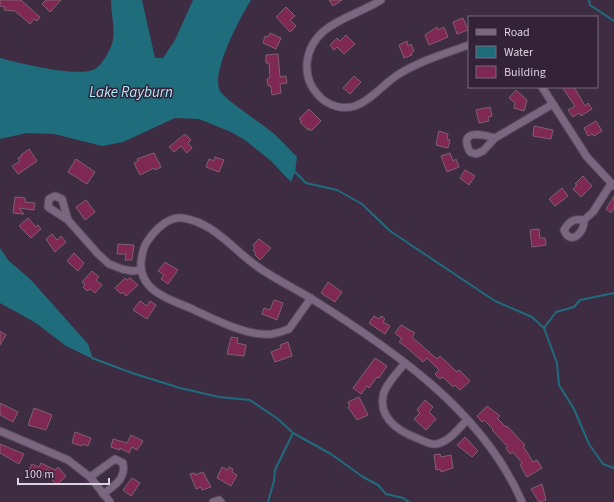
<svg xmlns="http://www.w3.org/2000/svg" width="614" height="502" viewBox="0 0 614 502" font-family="'Source Sans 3',sans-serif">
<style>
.water{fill:#1f6c7c}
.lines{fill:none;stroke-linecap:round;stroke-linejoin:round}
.stream{stroke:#1f6c7c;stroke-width:2}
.building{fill:#7e2853;stroke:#80606d}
.minor-casing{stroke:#59495d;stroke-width:9}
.minor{stroke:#7a667f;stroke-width:7}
.labels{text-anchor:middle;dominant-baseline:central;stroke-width:3;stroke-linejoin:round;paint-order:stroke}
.water-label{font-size:15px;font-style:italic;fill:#afeaf8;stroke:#342238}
</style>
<rect width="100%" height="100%" fill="#3e2c43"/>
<!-- water -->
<g class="water">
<path d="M111,0H142L155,58H163L175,40L193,0H251C241,16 210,73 220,91C224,99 264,125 273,133C282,141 289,149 297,157L295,172L291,182L271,161L245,140L231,132L199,119L175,118L123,142L102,146L54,134L27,133L0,139V58C19,63 78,78 95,69C103,64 111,49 113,40C115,28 111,13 111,0Z"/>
<path d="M0,248L8,260L31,280L88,344L93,359L66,346L36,323L0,303Z"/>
</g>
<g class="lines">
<!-- stream -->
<g class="stream">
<path d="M589,0L590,5L614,21"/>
<path d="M294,171L306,183L337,190L362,204L390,231L495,301L532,317L544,328L557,363L559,385L574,409L589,444L603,464L614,468"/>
<path d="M544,328L556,312L574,307L580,300L614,293"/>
<path d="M92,358L132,373L180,388L219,397L250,400L278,419L293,433L331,454L363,477L378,485L386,494L403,498L409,502"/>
<path d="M268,502L274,481L275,470L293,433"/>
</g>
</g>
<!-- building -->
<g class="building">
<path d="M0,0H21L40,17L37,21L34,19L30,24L15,11L4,10L5,7L0,6Z"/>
<path d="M46,0H61L50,12L42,4Z"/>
<path d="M329,0H342L333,6Z"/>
<path d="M286,7L295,16L290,20L296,26L290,32L276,17Z"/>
<path d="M463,18L468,30L457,34L453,22Z"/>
<path d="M437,27L438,30L444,27L448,37L429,45L425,35Z"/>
<path d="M270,33L281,38L276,49L263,43L265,36L268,37Z"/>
<path d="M346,35L355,44L344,54L337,47L334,50L330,45L337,38L340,41Z"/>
<path d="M407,41L408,46L411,44L414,51L411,53L412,55L404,58L399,45Z"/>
<path d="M278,54L280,77L286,76L287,83L280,84L281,93L272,95L271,86H268L267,79L270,78L269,63H266V55Z"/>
<path d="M354,76L361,82L350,94L343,88Z"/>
<path d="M562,87H574L585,106L588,103L592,109L581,116L579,113L573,117L568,110L575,106Z"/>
<path d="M516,90L527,100L524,111L514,108L515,103L509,98Z"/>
<path d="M490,107L492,116L488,117L489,121L479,123L476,110Z"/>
<path d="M309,109L321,121L311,131L309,128L308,130L300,122L302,121L299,119Z"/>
<path d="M596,121L602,131L594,136L592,134L588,136L584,128Z"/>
<path d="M534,126L553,130L551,139L533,136Z"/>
<path d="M439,131L448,134L447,139L450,140L448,148L436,145Z"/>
<path d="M185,134L191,140L188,143L192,148L187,153L181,146L174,152L169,147Z"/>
<path d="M29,149L37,161L18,174L12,166L20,161L18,158L22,156L21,155Z"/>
<path d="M154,153L161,167L155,170L154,168L140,175L134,163L138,161L137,159Z"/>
<path d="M450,153L453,161L456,159L459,167L447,172L441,156Z"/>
<path d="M215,157L224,160L219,172L206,167L209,159L214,161Z"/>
<path d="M76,159L95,172L87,184L68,172Z"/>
<path d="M465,170L475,176L469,185L460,178Z"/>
<path d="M583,176L592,186L581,197L573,189L577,185L575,184Z"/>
<path d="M562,188L568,196L555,206L549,199Z"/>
<path d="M614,196V208L611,213L606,209Z"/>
<path d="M15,197L25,198V202L35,203L34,210L19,208L24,214L13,213Z"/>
<path d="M86,200L95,212L85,220L76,207Z"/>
<path d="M28,218L36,227L38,225L41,229L31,238L19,226Z"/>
<path d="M539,229L540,238H545L546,245L532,247L530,230Z"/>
<path d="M52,234L57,240L61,236L66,242L55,252L46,239Z"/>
<path d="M259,239L271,248L260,260L255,255L256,253L253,250L255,248L253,245Z"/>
<path d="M118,244L134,245L132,260H125L126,254H117Z"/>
<path d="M74,253L84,263L78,271L67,261Z"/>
<path d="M165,262L178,270L168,284L161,279L164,275L158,271Z"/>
<path d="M92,271L99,277L96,280L102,285L95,293L90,289L87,291L83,287L85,285L82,282Z"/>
<path d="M125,278L127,280L130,278L138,285L126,296L123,292L121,294L115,288Z"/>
<path d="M328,282L342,292L335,302L321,293Z"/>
<path d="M274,300L283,303L277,320L262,314L264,308L270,310Z"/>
<path d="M140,301L147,306L150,301L156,305L147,319L133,310Z"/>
<path d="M374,316L379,319L381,316L385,319L383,322L390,326L385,334L369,323Z"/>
<path d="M401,325L415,333L412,337L437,359L440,356L457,372L459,370L470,381L460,390L455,385L453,387L443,377L440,379L435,374L439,370L427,358L423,362L405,346L399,342L402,339L395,333Z"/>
<path d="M0,331L6,335L0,345Z"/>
<path d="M231,337L238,338L237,343L246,345L244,356L227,354Z"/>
<path d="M288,342L292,356L275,362L271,352L281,348L280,345Z"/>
<path d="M375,358L387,366L379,378L377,377L369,388L367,386L361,394L353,388Z"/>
<path d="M359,397L368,415L357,420L348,407L350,406L348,402Z"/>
<path d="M425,400L433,407L429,412L436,419L426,430L414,419L420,413L417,410Z"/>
<path d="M0,403L18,412L13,422L0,415Z"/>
<path d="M487,406L500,416L497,418L506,427L507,426L525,445L523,446L533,462L537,460L542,468L527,477L520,465L522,463L513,452L510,454L506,448L508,447L492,430L493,429L484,420L482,422L477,416Z"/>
<path d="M34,408L52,415L46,430L28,425Z"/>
<path d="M75,432L91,438L88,446L83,444L82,446L72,443Z"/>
<path d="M131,435L143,441L137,450L132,447L129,453L120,448V450L111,447L113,439L127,443Z"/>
<path d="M465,437L478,451L472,457L457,445Z"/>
<path d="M0,444L24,454L19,464L0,453Z"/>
<path d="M440,454L441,457L451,455L453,468L441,472L440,469L436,470L434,455Z"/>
<path d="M41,463L55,470L58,467L66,476L57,485L52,480L55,477L47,469L41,479L35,476L33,479L26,475L32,464L39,467Z"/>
<path d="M222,467L228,470L229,467L233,469L232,472L237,475L231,486L217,478Z"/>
<path d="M203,472L211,487L202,490L201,487L196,489L190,474L195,473V475Z"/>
<path d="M132,478L140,483L131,496L123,490Z"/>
<path d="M542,484L546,500L539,502L531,489Z"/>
</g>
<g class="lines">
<!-- minor casing -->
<g class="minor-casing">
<g id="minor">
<path d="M381,0C353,18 311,23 307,63C306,78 311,88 321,98C330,106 343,110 355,106C372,100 384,83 399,74C420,61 446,53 469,45"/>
<path d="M542,87L587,157L614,186"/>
<path d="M495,138L483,151L476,154L470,152C458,129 481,134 495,138L553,104"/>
<path d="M68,220L48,207L49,199L55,196L62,199L68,220L98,254L109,264L122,269L132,271L141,270"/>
<path d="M584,220C585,233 570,246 564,230C569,222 573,218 584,220L593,212L611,184"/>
<path d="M311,298L289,329C284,331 278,333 272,334C247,337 212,318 190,308C168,299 139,290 141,262C142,255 143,247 147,242C154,231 168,216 183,218C215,223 233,250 258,267C275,279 294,288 312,299C393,350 483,411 522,502"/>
<path d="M405,363C398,372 385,385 383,396C379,420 400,432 419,439C423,441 431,445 436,444C449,442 459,428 467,420"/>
<path d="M0,431L68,460L90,477L110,502"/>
<path d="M90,477L115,459L123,463C126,479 115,485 103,494"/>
<path d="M213,502L219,500L221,502"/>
</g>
</g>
<!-- minor -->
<use href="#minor" class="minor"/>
</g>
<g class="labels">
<!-- water labels -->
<g class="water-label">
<text x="131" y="92">Lake Rayburn</text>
</g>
</g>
<!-- legend -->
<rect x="468" y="16" width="130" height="72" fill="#342238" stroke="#78697c"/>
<rect x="476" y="29" width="20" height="6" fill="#7a667f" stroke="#78697c"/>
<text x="504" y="36" font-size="12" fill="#ded3e1">Road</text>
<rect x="476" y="46" width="20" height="12" fill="#1f6c7c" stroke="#78697c"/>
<text x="504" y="56" font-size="12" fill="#ded3e1">Water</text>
<rect x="476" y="66" width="20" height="12" fill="#7e2853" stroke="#78697c"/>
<text x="504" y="76" font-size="12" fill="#ded3e1">Building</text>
<!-- scale -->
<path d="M18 478v6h91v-6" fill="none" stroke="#ded3e1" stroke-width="2"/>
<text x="24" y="478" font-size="12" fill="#ded3e1" stroke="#342238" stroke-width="3" paint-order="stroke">100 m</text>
</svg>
